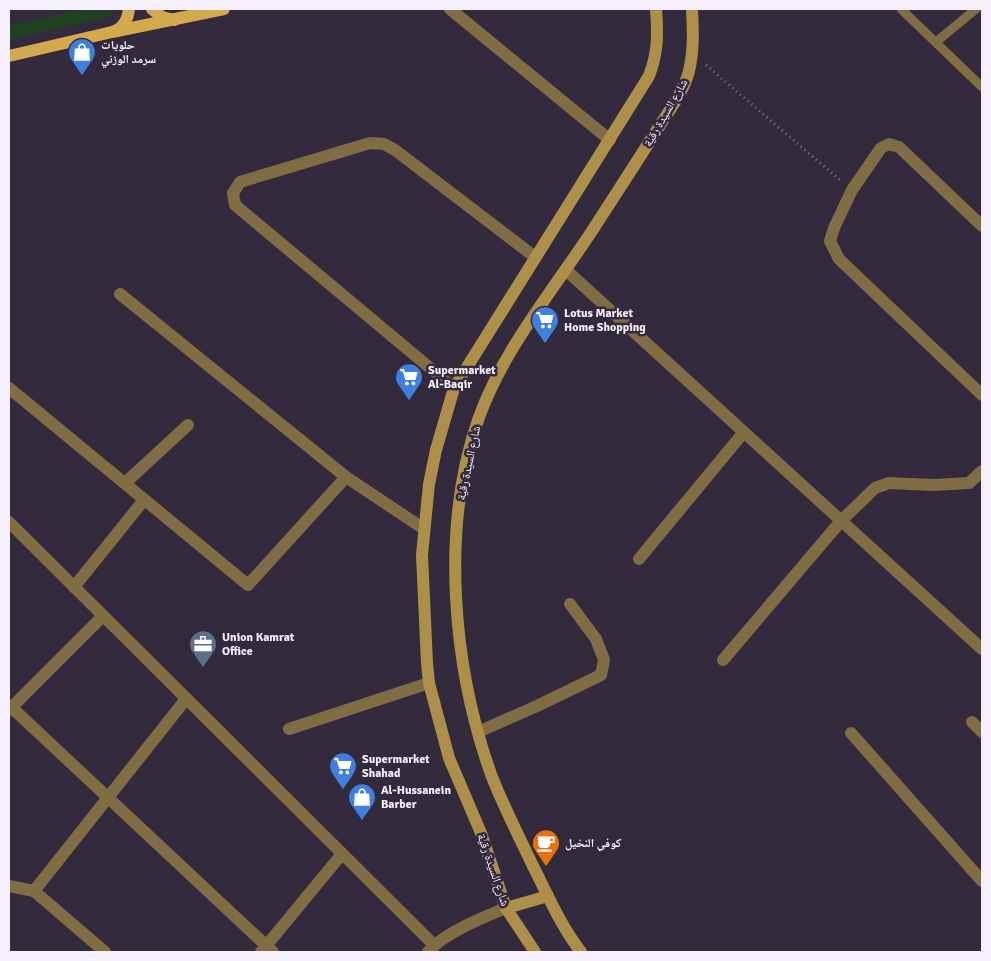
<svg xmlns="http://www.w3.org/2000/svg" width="991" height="961" viewBox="0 0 991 961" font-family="Signika,'Noto Naskh Arabic',sans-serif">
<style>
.green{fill:#214222}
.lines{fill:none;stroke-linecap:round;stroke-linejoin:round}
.path{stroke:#7e7687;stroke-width:3;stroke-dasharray:1 4;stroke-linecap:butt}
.service{stroke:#806d43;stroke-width:9}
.minor{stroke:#806d43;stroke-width:12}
.secondary{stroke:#ae8f4a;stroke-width:12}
.primary{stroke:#d2a94d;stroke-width:12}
.labels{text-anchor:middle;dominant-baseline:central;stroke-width:5;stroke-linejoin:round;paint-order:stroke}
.poi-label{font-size:12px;font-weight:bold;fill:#f6f0fd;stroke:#332a3d;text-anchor:start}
.street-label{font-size:12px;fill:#f6f0fd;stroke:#332a3d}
</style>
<rect width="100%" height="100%" fill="#332a3d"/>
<!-- green -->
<path class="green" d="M82,9H112V12L108,17L9,40V26Z"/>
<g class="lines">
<!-- path -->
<path class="path" d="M706,65L840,180"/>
<!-- service -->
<g class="service">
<path d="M901,9L982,87"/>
<path d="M936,42L976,9"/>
</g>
<!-- minor -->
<g class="minor">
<path d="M450,9L610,140"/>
<path d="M982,226L899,147L889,144L881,148L852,190L834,228L830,241L839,259L982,395"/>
<path d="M566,270L982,649"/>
<path d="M120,294L346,477L424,529"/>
<path d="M9,388L248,585L346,477"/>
<path d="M454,388L235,205L233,193L240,182L370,143L384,144L395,150L535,257"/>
<path d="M125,483L188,425"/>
<path d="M9,522L434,945"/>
<path d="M639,559L744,432"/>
<path d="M74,587L144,500"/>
<path d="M723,660L841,521L875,488L889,483L934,485L969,483L982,471"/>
<path d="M9,705L273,952"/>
<path d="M9,710L103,616"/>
<path d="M972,722L982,732"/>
<path d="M289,729L429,683"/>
<path d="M478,732L537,706L601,675L604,660L596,639L570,604"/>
<path d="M851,733L982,881"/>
<path d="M9,886L34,891L105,952"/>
<path d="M34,891L186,699"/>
<path d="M261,952L342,854"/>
<path d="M428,952C444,933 482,918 506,908"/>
</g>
<!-- secondary -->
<g class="secondary">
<path d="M506,908L548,896"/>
<path d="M535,952L506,908L481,833L449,758L429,683L427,663L422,555L429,484L436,450L454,388L649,76C658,53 658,33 656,9"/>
<path d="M581,952C561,926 548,896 533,866C519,837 504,807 492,777C453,669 440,530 478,420C502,352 550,294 590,234C613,198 637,162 660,125C671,108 684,91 689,71C694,50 693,29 692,9"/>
</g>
<!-- primary -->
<g class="primary">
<path d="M152,9L162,17L174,20"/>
<path d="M115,31C124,27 128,19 129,9"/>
<path d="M9,56L112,32L224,9"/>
</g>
</g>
<!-- icons -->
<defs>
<g id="shop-pin" transform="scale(1.4375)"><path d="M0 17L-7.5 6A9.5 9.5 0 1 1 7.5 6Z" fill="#3f7fe0" stroke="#332a3d"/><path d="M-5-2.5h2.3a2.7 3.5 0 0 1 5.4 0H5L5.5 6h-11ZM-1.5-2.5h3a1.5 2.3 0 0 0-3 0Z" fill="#fff"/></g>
<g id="supermarket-pin" transform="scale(1.4375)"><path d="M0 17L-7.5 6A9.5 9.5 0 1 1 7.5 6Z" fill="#3f7fe0" stroke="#332a3d"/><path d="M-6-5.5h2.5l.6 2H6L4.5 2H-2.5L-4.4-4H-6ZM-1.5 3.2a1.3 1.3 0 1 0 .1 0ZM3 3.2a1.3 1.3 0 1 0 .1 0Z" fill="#fff"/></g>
<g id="office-pin" transform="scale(1.4375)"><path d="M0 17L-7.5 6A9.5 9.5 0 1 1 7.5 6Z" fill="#5c6f8a" stroke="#332a3d"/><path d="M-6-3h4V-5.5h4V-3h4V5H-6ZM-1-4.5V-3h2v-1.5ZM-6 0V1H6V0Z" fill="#fff"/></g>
<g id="cafe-pin" transform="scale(1.4375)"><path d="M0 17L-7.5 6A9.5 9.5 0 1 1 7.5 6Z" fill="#e8710a" stroke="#332a3d"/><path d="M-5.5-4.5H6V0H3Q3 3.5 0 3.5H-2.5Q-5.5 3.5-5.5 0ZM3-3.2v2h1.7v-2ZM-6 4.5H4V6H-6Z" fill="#fff"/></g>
</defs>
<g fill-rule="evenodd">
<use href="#shop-pin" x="82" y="52"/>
<use href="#supermarket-pin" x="545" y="320"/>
<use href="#supermarket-pin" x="409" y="377"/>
<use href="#office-pin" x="203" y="644"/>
<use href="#supermarket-pin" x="343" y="766"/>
<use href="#shop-pin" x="362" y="797"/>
<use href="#cafe-pin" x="546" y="843"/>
</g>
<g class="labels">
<!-- poi labels -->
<g class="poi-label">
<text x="101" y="45">حلويات<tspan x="101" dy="14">سرمد الوزني</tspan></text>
<text x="564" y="313">Lotus Market<tspan x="564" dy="14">Home Shopping</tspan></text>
<text x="428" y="370">Supermarket<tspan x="428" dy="14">Al-Baqir</tspan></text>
<text x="222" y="637">Union Kamrat<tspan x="222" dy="14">Office</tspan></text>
<text x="362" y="759">Supermarket<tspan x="362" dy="14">Shahad</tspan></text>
<text x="381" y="790">Al-Hussanein<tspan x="381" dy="14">Barber</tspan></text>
<text x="565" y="843">كوفي النخيل</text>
</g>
<!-- street labels -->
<g class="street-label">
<text transform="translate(666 113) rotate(-60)">شارع السيدة رقية</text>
<text transform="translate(469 463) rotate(-78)">شارع السيدة رقية</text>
<text transform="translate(493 870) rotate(71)">شارع السيدة رقية</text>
</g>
</g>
<!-- border -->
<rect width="991" height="961" fill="none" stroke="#f6f0fd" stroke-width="20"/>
</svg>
